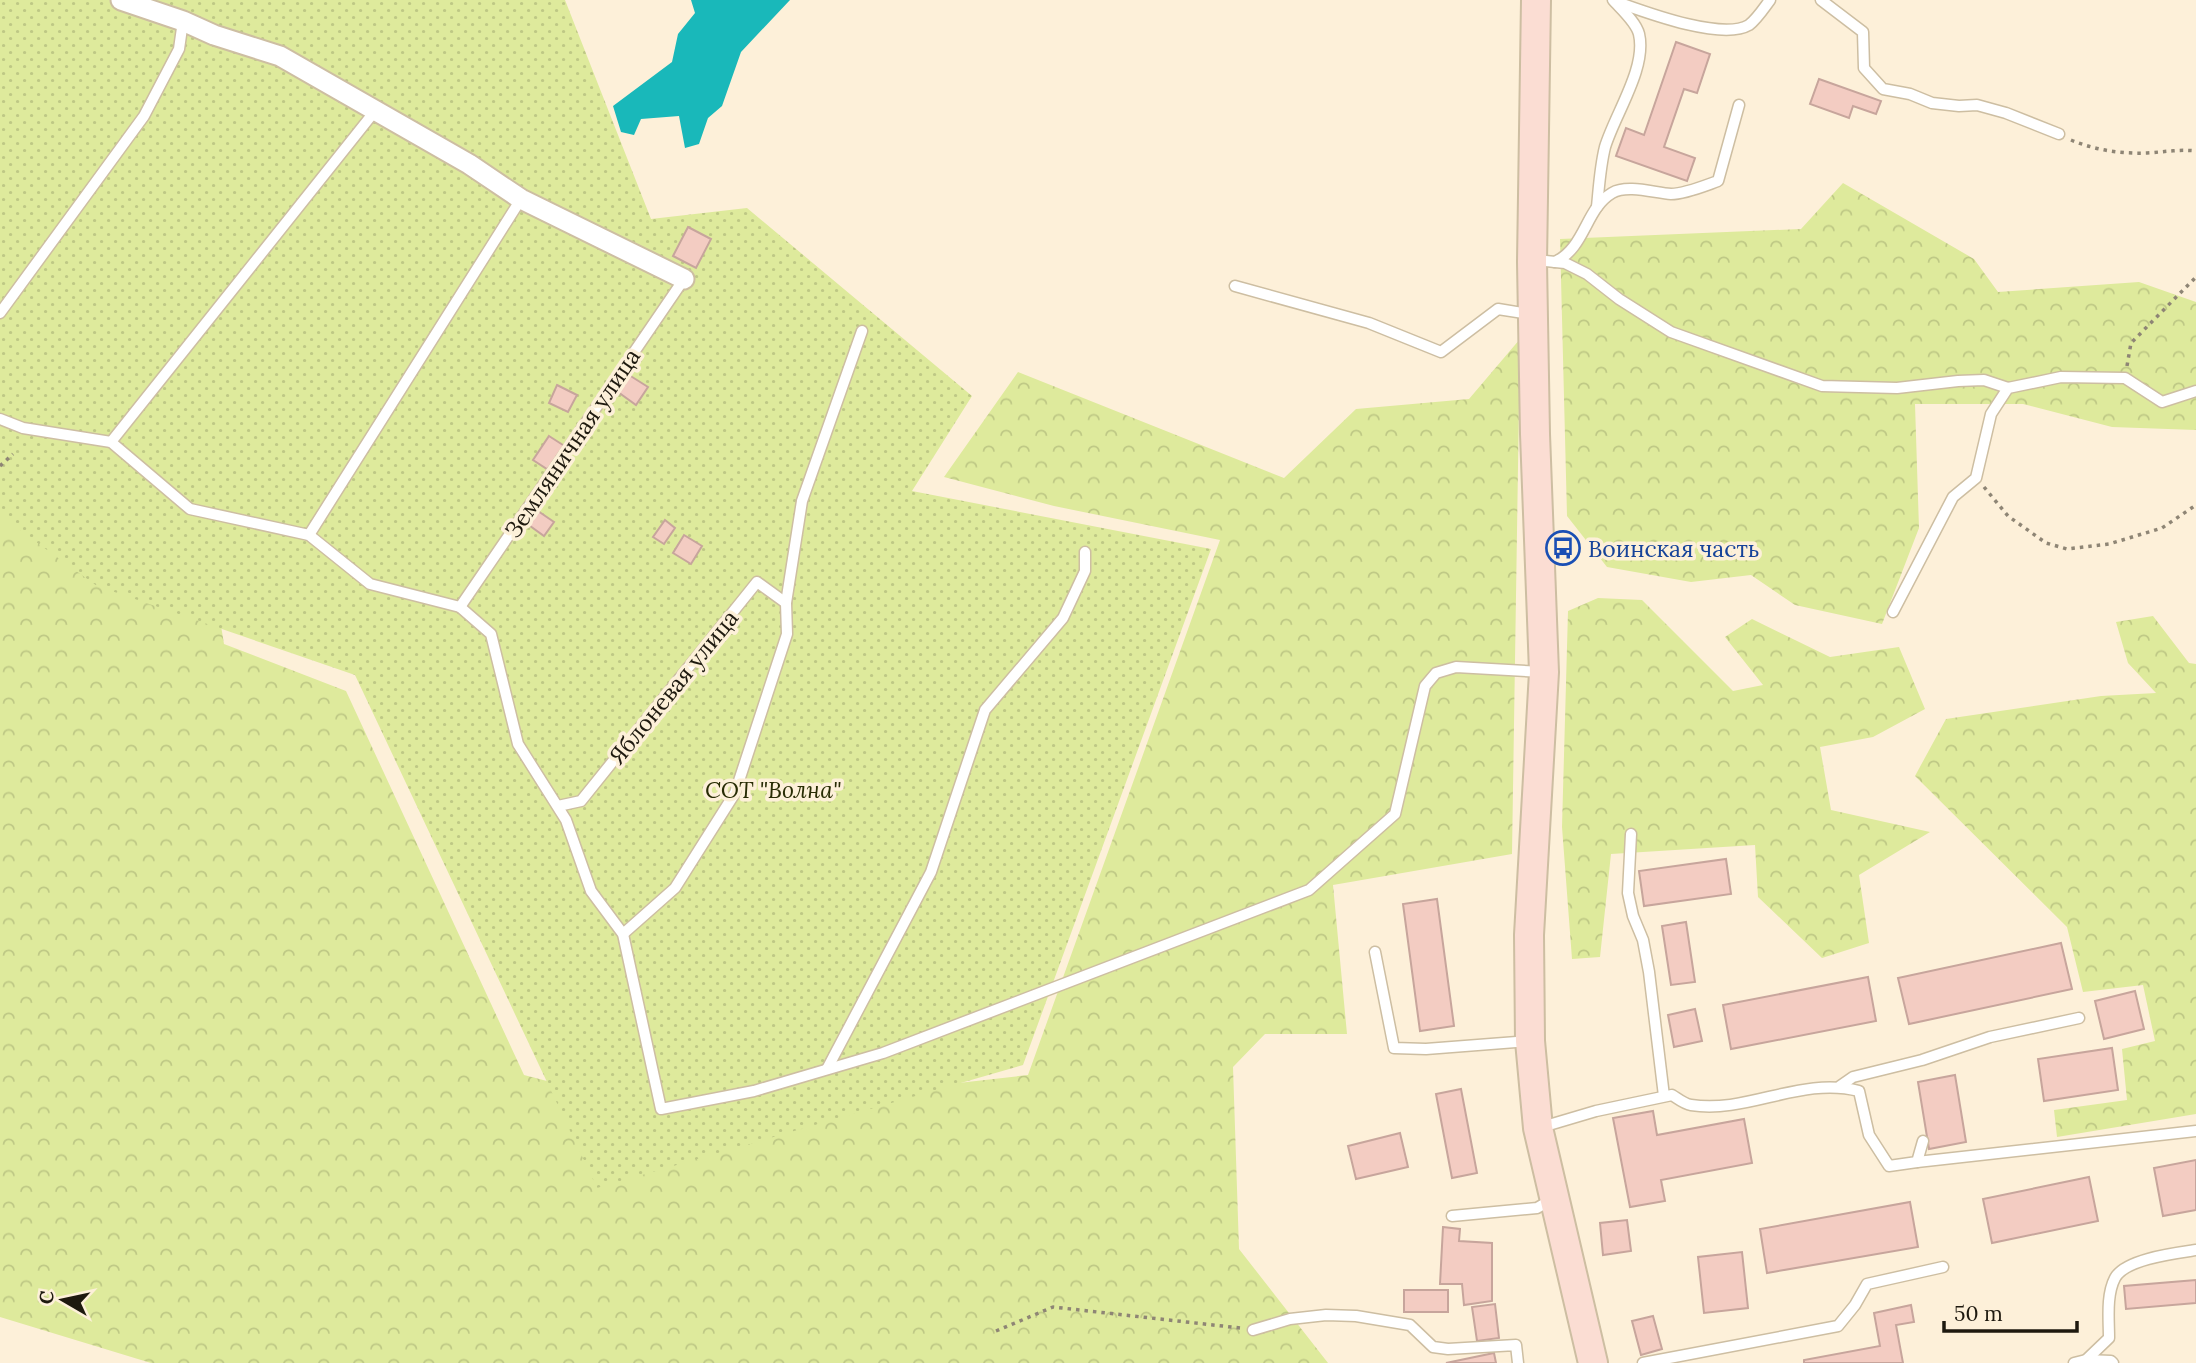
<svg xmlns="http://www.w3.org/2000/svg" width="2196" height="1363" viewBox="0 0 2196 1363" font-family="Lora,serif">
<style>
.forest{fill:url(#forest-crowns)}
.park{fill:url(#park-dots)}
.water{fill:#19b8ba}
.building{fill:#f3ccc2;stroke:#c7a59c;stroke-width:2}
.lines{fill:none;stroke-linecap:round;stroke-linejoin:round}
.lane-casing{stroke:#cdbea2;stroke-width:13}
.street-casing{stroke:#cdbea2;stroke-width:23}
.secondary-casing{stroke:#cdbea2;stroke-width:32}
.path{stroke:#8e8575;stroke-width:3.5;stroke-dasharray:3.5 5;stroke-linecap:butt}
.lane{stroke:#fff;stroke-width:10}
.street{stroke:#fff;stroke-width:19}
.secondary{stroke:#fbddd3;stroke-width:28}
.labels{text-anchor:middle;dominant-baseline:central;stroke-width:7;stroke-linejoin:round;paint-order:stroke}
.street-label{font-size:23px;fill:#1e190f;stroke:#fdf0d9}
.transit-label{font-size:23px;fill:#164399;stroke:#fdf0d9;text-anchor:start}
.park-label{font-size:23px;font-style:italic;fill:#282c04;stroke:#fdf0d9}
</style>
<defs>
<pattern id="forest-crowns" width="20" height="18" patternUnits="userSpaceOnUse" patternTransform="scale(1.75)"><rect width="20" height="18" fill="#deea9c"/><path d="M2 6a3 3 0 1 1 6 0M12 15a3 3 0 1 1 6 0" fill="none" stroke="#bec885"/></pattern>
<pattern id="park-dots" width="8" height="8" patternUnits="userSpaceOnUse" patternTransform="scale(1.75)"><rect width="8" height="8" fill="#deea9c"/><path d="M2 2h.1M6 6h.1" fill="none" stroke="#bec885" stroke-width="1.8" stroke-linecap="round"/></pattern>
</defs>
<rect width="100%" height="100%" fill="#fdf0d9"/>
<!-- forest -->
<g class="forest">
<path d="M1843,183L1974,259L1998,292L2139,282L2196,302V430L2112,427L2023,404H1915L1919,528L1882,624L1795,605L1751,575L1691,582L1607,567L1567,516L1560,239L1801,229Z"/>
<path d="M1520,339L1512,854L1333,885L1347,1034H1265L1233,1067L1239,1249L1328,1363H151L0,1317V426L212,571L224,644L346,691L524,1075L677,1115L1028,1075L1220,540L1054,506L944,477L1018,372L1284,478L1356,409L1469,399Z"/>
<path d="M1598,598L1642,600L1733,691L1763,685L1725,637L1752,619L1830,657L1899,647L1925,709L1873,737L1820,747L1831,810L1930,832L1859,875L1869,943L1822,958L1758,897L1755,845L1611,854L1600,957L1572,959L1562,827L1568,611Z"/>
<path d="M2153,616L2189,663L2196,664V1114L2057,1137L2054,1110L2127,1100L2122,1049L2155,1041L2143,985L2083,992L2067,927L1915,776L1946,719L2101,696L2156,693L2128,663L2116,622Z"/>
</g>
<!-- park -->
<path class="park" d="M0,0H565L651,219L747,208L972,396L912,491L1211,549L1023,1065L597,1188L355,675L97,586L0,516Z"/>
<!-- water -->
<path class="water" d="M691,0H790L741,52L722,106L708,118L699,144L685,148L679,116L641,119L634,135L621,132L613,106L672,62L678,34L695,13Z"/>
<!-- building -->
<g class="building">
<path d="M1676,42L1710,54L1697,93L1684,89L1664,147L1695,158L1687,181L1616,156L1626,128L1644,135Z"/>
<path d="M1819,79L1881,101L1876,114L1853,106L1849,118L1810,104Z"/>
<path d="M688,227L711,239L696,268L673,256Z"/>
<path d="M629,375L648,387L636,405L618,392Z"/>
<path d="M557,385L577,395L568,412L549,403Z"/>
<path d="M549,436L566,447L550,471L533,460Z"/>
<path d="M535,509L554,522L544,536L526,523Z"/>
<path d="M665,520L675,528L664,544L653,537Z"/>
<path d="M684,535L702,546L691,564L673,553Z"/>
<path d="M1726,859L1731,894L1644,906L1639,871Z"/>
<path d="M1437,899L1454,1026L1420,1031L1403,904Z"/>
<path d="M1686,922L1695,982L1671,985L1662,926Z"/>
<path d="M2061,943L2072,989L1909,1024L1898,978Z"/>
<path d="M1868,977L1876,1021L1731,1049L1723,1005Z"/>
<path d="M2135,991L2144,1029L2104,1039L2095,1001Z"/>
<path d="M1695,1009L1702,1041L1674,1047L1668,1015Z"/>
<path d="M2112,1048L2118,1090L2044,1101L2038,1059Z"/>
<path d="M1955,1075L1966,1142L1929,1149L1918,1082Z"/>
<path d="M1461,1089L1477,1173L1452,1178L1436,1094Z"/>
<path d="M1653,1111L1657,1135L1744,1119L1752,1163L1661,1180L1665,1201L1630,1207L1613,1118Z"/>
<path d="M1400,1133L1408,1167L1356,1179L1348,1146Z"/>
<path d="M2196,1160V1210L2163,1216L2154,1168Z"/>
<path d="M2089,1177L2098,1221L1992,1243L1983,1199Z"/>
<path d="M1910,1202L1918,1247L1767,1273L1760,1229Z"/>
<path d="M1627,1220L1631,1251L1603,1255L1600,1223Z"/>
<path d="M1443,1227L1460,1229L1459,1241L1492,1243V1301L1464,1305L1462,1284H1440Z"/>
<path d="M1742,1252L1748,1308L1704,1313L1698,1257Z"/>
<path d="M2196,1280V1303L2126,1309L2124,1286Z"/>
<rect x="1404" y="1290" width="44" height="22"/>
<path d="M1495,1304L1499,1338L1477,1341L1472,1307Z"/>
<path d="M1911,1305L1914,1322L1896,1325L1903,1363H1804V1360L1880,1346L1874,1313Z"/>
<path d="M1653,1316L1662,1349L1641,1355L1632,1321Z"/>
<path d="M1494,1353L1496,1363H1446Z"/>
</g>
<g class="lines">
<!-- lane casing -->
<g class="lane-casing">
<g id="lane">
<path d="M1821,0L1863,32L1864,68L1883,89L1910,94L1932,103L1959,106L1977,105L2006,113L2059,134"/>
<path d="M1617,2C1645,12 1722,41 1749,25C1757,19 1764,8 1770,0"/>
<path d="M1597,207C1599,187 1600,167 1605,147C1615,114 1647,68 1639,34C1636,22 1621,9 1613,0"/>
<path d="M1536,260L1565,263L1587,274L1619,299L1671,332L1822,386L1897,388L1958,381L1984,380L2008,388"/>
<path d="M1555,262C1586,247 1585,209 1612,193C1627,184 1655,193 1671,194C1685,194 1704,186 1718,181L1739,105"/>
<path d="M1235,286L1369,323L1441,352L1498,309L1529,314"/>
<path d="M0,313L144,116L179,49L183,21"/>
<path d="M0,419L23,428L111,442L190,509L309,535L370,584L460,607L491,634L518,744L566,820L591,891L623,934L661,1109L754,1091L883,1053L1309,890L1395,814L1425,686L1436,673L1456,667L1542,672"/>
<path d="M111,442L375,111"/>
<path d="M309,535L521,199"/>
<path d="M460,607L684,279"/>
<path d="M1893,612L1953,497L1976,478L1991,414L2008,388L2061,377L2125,378L2162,402L2196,391"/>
<path d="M558,806L581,801L757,582L786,603"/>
<path d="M1631,834L1628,893L1633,916L1643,940L1649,972L1664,1096"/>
<path d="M623,934L675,888L735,793L787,634L786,603L802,501L862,331"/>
<path d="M1375,952L1394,1048L1426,1049L1529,1041"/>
<path d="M827,1069L931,872L985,710L1063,618L1085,571V552"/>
<path d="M1840,1086L1853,1077L1922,1060L1990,1037L2079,1018"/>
<path d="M1542,1127L1596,1111L1672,1095C1677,1098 1684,1104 1691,1105C1748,1114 1801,1076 1859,1091L1869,1135L1889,1166L1917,1162L1923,1141"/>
<path d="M1917,1162L2196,1131"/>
<path d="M1452,1216L1537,1208L1551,1200"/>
<path d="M1253,1330L1290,1319L1326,1315L1356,1316L1410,1325L1433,1347L1448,1349L1516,1345L1518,1363"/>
<path d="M2086,1360L2111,1361L2113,1363"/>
<path d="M1643,1363L1838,1326L1855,1305L1867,1284L1943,1267"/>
<path d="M2074,1363L2086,1360L2109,1338C2109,1320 2106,1295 2115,1278C2125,1259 2176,1253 2196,1250"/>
</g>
</g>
<!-- street casing -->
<g class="street-casing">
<path id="street" d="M121,0L183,21L214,35L280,56L469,164L521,199L684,279"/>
</g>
<!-- secondary casing -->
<g class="secondary-casing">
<path id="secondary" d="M1536,0L1532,262L1535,434L1544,672L1529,935L1530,1041L1538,1128L1593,1363"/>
</g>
<!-- path -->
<g class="path">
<path d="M2071,140C2095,150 2121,154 2147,153C2164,152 2179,149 2196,151"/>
<path d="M2127,366L2131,343L2196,277"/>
<path d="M0,466L13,454"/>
<path d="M1984,487L2008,516L2046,543L2067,549L2109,544L2162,528L2196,505"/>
<path d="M996,1331L1053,1307L1240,1328"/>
</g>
<!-- lane -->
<use href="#lane" class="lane"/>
<!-- street -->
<use href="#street" class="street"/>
<!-- secondary -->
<use href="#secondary" class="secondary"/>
</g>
<!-- icons -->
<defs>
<g id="bus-ring" transform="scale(1.75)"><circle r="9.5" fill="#fdf0d9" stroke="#1a4fb4" stroke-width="1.5"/><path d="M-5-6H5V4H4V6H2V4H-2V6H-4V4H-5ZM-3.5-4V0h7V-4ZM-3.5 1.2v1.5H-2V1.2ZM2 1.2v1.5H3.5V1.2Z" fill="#1a4fb4"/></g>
</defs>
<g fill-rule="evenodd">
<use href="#bus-ring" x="1563" y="548"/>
</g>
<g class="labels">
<!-- street labels -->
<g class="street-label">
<text transform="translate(572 443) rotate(-56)">Земляничная улица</text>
<text transform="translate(673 687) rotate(-51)">Яблоневая улица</text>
</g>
<!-- transit labels -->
<g class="transit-label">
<text x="1588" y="548">Воинская часть</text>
</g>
<!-- park labels -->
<g class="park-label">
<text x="773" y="789">СОТ "Волна"</text>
</g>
</g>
<!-- north arrow -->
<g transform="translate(63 1300) rotate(279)" stroke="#fdf0d9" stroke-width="5" paint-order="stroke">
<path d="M0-5L12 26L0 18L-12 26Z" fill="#1e190f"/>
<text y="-10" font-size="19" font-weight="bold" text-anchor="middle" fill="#1e190f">С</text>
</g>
<!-- scale -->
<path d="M1944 1321v10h133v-10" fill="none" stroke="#1e190f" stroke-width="3.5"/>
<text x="1954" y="1321" font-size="21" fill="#1e190f" stroke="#fdf0d9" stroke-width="5" paint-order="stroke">50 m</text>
</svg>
